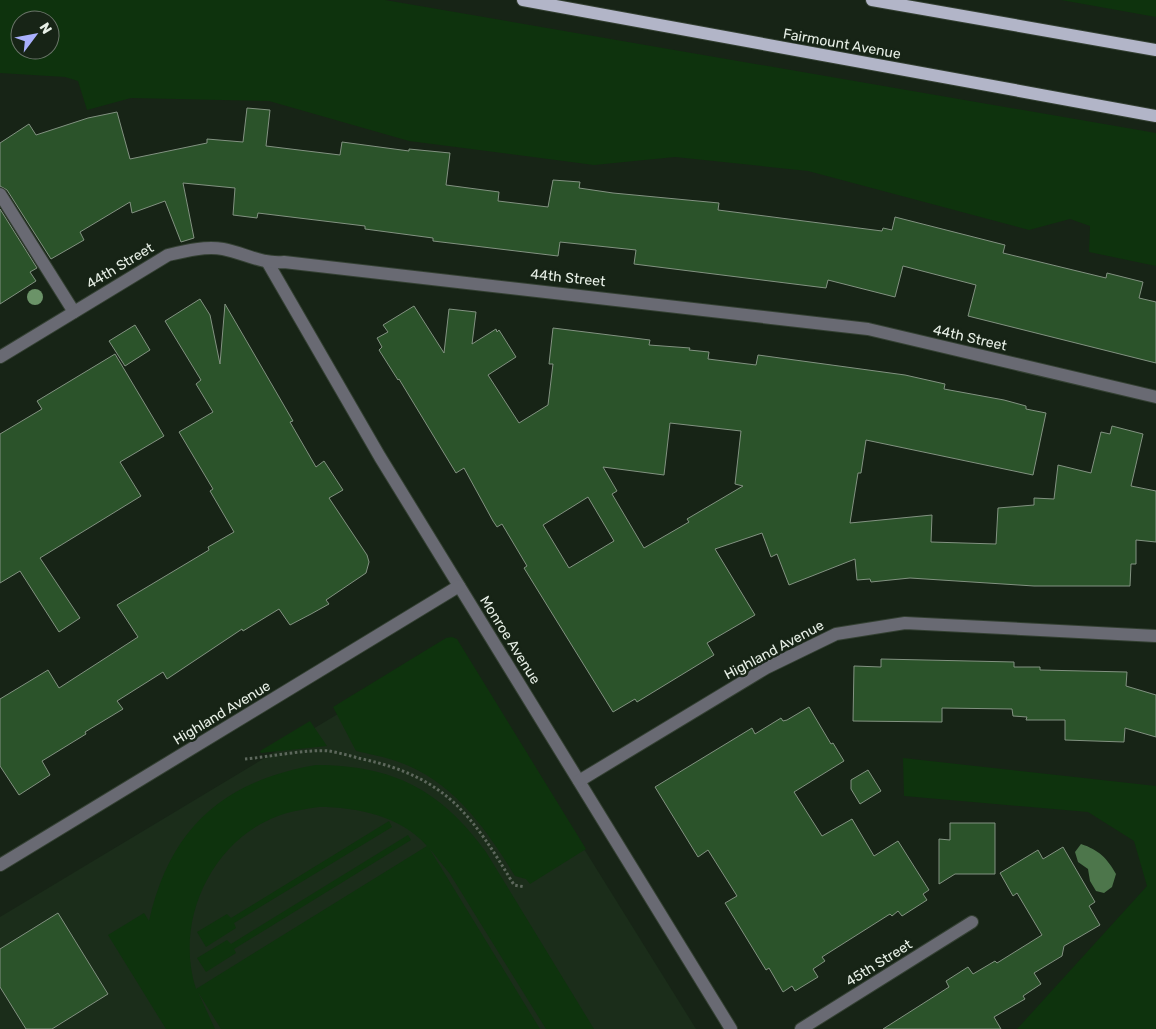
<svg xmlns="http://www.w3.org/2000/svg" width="1156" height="1029" viewBox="0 0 1156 1029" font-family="Rubik,sans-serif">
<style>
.built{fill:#1b2d1a}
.green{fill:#0e330d;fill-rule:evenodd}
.water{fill:#4d764b}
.building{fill:#2b532a;stroke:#829281;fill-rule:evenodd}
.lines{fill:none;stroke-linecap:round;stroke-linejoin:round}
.minor-casing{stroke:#344033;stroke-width:14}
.major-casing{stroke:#344033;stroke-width:14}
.path{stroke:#5d685c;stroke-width:3;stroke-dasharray:2.5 2.5;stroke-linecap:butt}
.minor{stroke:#696a73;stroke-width:12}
.major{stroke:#b2b5c8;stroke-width:12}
.tree{fill:#6b9368}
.labels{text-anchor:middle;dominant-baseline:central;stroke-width:5;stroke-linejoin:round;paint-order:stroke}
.street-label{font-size:14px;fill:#e7efe6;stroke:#172416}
</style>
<rect width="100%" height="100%" fill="#172416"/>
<!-- built -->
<path class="built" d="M456,643L696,1029H0V917Z"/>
<!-- green -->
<g class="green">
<path d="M0,0H385L1156,133V266L1089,252L1090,226L1070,219L1029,230L808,171L675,157L594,165L409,141L269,101L131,98L87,110L78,81L65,77L0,73ZM20,20H50V50H20Z"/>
<path d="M1061,0H1156V17Z"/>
<path d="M452,637L457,639L586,849L530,884L526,879L515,876C485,827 451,778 393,760C381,756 368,754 356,751L333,707L446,638Z"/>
<path d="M310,721L327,746L261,753L260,751Z"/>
<path d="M903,758L1156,786V1029H1017L1147,886L1134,841L1088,812L904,796Z"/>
<path d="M316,765C393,765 441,790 486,852L594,1029H546L450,874L429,848L540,1029H221L198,992L215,1029H166L108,935L144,913L149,921C170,828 223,781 316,765ZM319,807C357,807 401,816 427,846L196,989C174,922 211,841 278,816C291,811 305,809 319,807Z"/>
<path d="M389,821L392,827L234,923L236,928L206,947L197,932L227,914L231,918Z"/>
<path d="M408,835L411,840L234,949L236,953L206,972L197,958L227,940L231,944Z"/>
</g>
<!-- water -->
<path class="water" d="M1081,844C1099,850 1107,858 1116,874L1112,887L1104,893L1096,891L1090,881L1088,869L1078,862L1075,852Z"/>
<!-- building -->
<g class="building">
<path d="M247,108L270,110L266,146L340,155L342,142L409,151V149L450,153L446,185L499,192L498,201L548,207L553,180L580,182L579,188L613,193L719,203L718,210L882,231L883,228L892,230L895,217L1005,245L1003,253L1106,278L1107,273L1143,282L1139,298L1156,302V363L968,316L976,285L903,266L895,297L828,280L826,288L634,264L636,250L560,242L558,256L433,241V238L365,229V226L258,213L257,218L233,215L235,188L183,183L194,238L181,242L165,201L132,213L130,202L80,232L84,240L51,259L7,190L0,186V143L29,124L36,135L88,118L117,112L130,159L207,143V139L243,142Z"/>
<path d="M0,209L37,268L30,272L36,281L0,304Z"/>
<path d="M200,299L210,315L220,364L225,304L293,421L290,422L316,467L324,461L343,490L329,498L367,555L369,562L366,573L326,600L329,604L311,614L290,625L279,609L243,631L242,629L167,679L163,672L117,701L123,709L85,732L86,734L42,761L50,775L19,795L0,766V699L48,670L59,688L138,637L117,605L209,550L208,547L234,532L210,491L213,489L179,432L213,412L196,384L201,380L165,321Z"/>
<path d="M414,306L444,353L449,309L476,312L472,344L496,329L497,332L499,330L516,357L488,375L519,423L548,405L553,364H549L553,328L650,340L649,345L690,348L689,350L709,352L708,359L756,365L758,355L905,375L945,384L944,389L1004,400L1026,406V409L1046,413L1033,475L866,440L861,473H858L850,523L932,515L931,542L996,544L998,508L1034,505V498L1054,499L1058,465L1091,473L1101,432L1110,434L1112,426L1143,434L1131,486L1156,491V542L1136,540V564H1131L1130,586H1034L910,578L871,582L870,579L857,580L855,559L789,585L777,554L771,557L762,533L715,549L755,615L707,643L714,655L637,702L635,699L613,712L524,568L527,566L502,524L497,527L493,521L464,468L456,473L399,379L398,380L379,350L382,347L377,338L388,332L383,325ZM670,423L741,431L735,484L743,486L687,519L689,522L644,548L612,494L617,491L603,467L664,475ZM588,497L614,541L569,568L543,525Z"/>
<path d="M135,325L150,350L125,366L109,341Z"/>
<path d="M115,354L164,436L120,462L141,496L40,558L80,618L59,632L20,571L0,583V434L42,409L37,401Z"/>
<path d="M881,659L1014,662V667H1040V670L1127,672L1126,686L1156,695V737L1125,728L1124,742L1065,740V720H1026L1027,717L1013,716L1012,709L942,708V722L853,721L854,666L881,667Z"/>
<path d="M809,707L831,744L833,743L844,761L794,792L822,836L852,819L874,856L898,841L929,890L923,894L927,900L902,916L898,911L892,916L890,914L822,957L825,961L813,969L818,977L795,991L792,986L783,992L769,968L766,970L725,903L737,896L708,850L698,857L655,787L752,728L755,734L781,718L783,721L787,720Z"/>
<path d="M868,770L881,791L860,804L851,789V780Z"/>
<path d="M950,823H995V874H955L939,884V839L950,840Z"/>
<path d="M1063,847L1095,902L1089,906L1100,925L1064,946L1062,956L1034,973L1041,984L1023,996L1025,999L994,1017L1001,1029H883L949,987L946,981L968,967L973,974L995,961L997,963L1042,935L1017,893L1013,896L1000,873L1038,850L1043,859Z"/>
<path d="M58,913L108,994L52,1029H26L0,987V949Z"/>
</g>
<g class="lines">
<!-- minor casing -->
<g class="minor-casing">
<g id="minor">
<path d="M0,194L74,312"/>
<path d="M268,263L380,457L731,1029"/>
<path d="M0,357L168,255C185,251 205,246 223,249C245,253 260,264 284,262L868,329L1156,397"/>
<path d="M579,781L766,668L836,634L905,623L1156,636"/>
<path d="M0,865L459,586"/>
<path d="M801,1029L972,922"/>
</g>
</g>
<!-- major casing -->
<g class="major-casing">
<g id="major">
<path d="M523,0L1156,116"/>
<path d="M872,0L1156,50"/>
</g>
</g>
<!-- path -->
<path class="path" d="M245,759C268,757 308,749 329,751C340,753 351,756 362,759C446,777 472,815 514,885L525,887"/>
<!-- minor -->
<use href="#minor" class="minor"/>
<!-- major -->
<use href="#major" class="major"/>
</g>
<!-- trees -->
<circle class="tree" cx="35" cy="297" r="8"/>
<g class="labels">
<!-- street labels -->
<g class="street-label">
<text transform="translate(842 44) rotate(10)">Fairmount Avenue</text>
<text transform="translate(120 266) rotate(-31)">44th Street</text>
<text transform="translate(568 278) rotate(6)">44th Street</text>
<text transform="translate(970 338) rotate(13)">44th Street</text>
<text transform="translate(510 640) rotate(58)">Monroe Avenue</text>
<text transform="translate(774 650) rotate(-28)">Highland Avenue</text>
<text transform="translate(222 713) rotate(-31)">Highland Avenue</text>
<text transform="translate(879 963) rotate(-32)">45th Street</text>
</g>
</g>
<!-- north arrow -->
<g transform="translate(35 35) rotate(58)"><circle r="24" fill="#172416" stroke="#6a7569"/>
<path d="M0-4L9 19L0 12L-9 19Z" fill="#a9b0fc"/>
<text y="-8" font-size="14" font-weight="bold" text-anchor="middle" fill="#e7efe6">N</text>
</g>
</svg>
